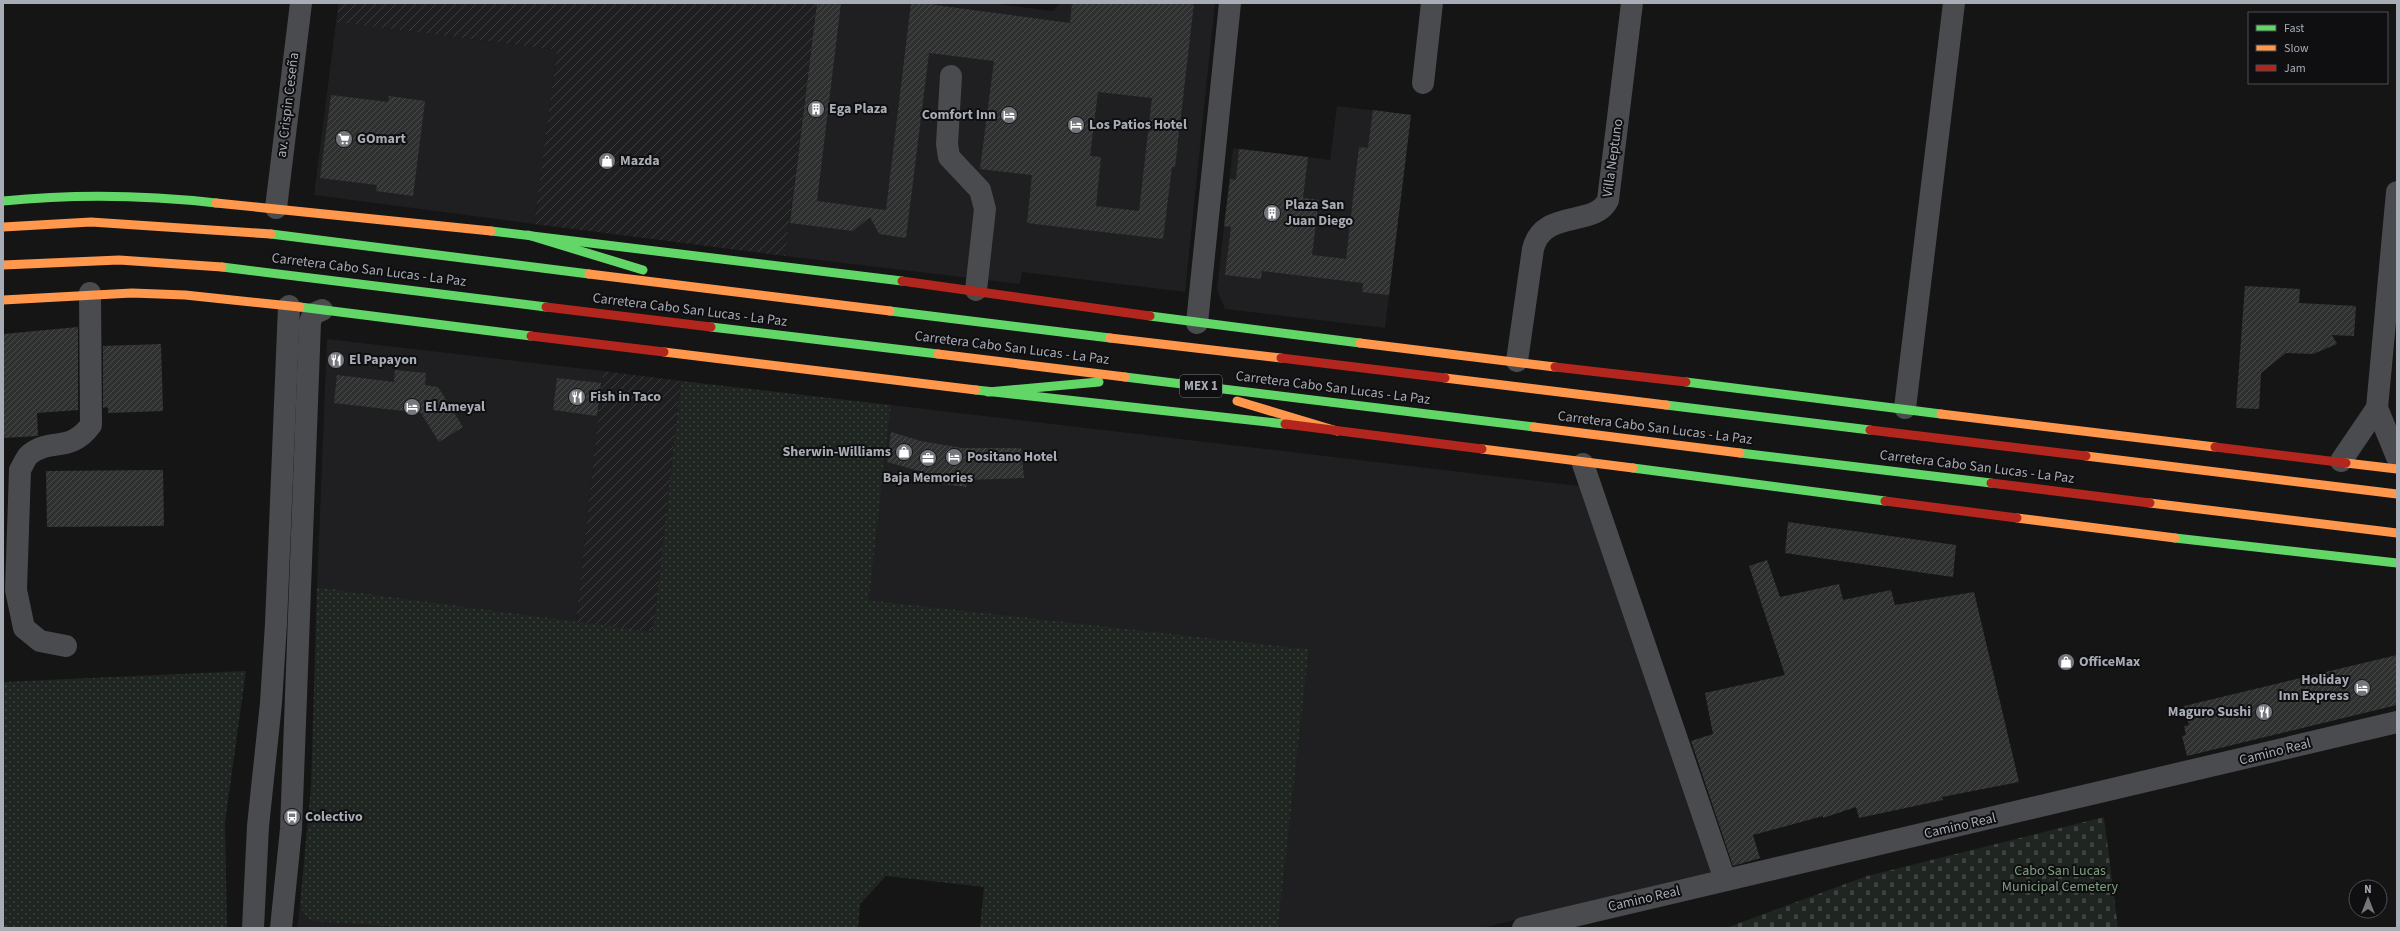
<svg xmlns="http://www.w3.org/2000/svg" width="2400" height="931" viewBox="0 0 2400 931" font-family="'Source Sans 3',sans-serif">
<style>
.built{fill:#1f1f21}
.industrial{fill:url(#industrial-furrows)}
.grass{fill:url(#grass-dots)}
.cemetery{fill:url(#cemetery-stones)}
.building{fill:url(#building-hatch);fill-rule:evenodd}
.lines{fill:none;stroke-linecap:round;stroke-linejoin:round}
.street{stroke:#4a4b4e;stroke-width:22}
.fast{stroke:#63d668;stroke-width:9}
.slow{stroke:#ff974d;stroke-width:9}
.jam{stroke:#b3261e;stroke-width:9}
.labels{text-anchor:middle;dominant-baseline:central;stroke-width:4;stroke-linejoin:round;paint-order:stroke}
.shield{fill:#0f0f11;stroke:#7a7d84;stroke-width:1}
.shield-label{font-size:13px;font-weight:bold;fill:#a8acb5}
.street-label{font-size:14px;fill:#a8acb5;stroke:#0f0f11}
.poi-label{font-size:14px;font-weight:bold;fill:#a8acb5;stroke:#0f0f11;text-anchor:start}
.park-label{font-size:14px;fill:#809e82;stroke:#0f0f11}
</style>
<defs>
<pattern id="industrial-furrows" width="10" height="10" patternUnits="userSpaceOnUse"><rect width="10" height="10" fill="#1f1f21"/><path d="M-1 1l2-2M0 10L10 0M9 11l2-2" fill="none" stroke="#3d3d3f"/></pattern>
<pattern id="grass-dots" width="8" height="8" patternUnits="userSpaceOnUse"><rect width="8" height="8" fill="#1f2520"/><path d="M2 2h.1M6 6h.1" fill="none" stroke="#3d423e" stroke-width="1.8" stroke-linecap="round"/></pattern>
<pattern id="cemetery-stones" width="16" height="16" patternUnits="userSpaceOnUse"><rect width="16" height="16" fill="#1f2520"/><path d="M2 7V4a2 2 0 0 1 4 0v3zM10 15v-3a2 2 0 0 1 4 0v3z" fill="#3d423e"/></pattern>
<pattern id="building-hatch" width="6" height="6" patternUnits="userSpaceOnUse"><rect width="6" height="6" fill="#2f3030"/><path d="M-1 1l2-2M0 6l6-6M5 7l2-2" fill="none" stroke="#4a4b4c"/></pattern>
</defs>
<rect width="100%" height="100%" fill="#151515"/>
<!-- built -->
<g class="built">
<path d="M817,3H990L1053,11L1060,3H1215L1185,292L1022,272L1020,284L785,256Z"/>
<path d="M336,22L557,50L534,224L314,195Z"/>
<path d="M1337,106L1411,115L1385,328L1225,309L1217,289L1233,148L1330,160Z"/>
<path d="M327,339L603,371L576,622L317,587Z"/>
<path d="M891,405L1579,486L1711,874L1482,928H1278L1309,649L869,600Z"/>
<path d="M300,904L303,913L311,921L409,928H297Z"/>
</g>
<!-- industrial -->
<g class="industrial">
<path d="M339,3H817L785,256L534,224L557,50L336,22Z"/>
<path d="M603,371L681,381L653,632L576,622Z"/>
</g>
<!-- grass -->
<g class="grass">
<path d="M681,381L891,405L869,600L1309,649L1278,928H980L984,887L886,876L860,904L858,928H409L311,921L303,913L300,904L311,787L317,587L653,632Z"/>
<path d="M246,671L225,822L227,928H3V682Z"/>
</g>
<!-- cemetery -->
<path class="cemetery" d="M2104,817L2118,928H1726L1867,876Z"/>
<!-- building -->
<g class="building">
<path d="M817,3H841L817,201L886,210L911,3H935V5L1070,23L1072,3H1194L1175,167H1172L1163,239L1027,223L1032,175L980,169L994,61L929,53L906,238L879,234L870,217L853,231L790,223ZM1098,92L1152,98L1139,211L1096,206L1101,157L1090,156Z"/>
<path d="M331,95L388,102L389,96L425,101L413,196L376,191L377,185L320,178Z"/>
<path d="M1373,110L1411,115L1389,295L1362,292L1363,283L1262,271L1261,279L1225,275L1231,227L1224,226L1230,179L1236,180L1239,149L1308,157L1303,198L1319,200L1312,255L1346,259L1359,147L1368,148Z"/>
<path d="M2245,286L2300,289L2299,303L2356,306L2354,336L2332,335L2337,344L2313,354L2286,353L2261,373L2259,409L2236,408Z"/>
<path d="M78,327V410L37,413L38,436L3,438V334Z"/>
<path d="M161,344L163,411L108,413V407L103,408V346Z"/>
<path d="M395,370L426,373L425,385L438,387L463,427L439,442L421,413L334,403L337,375L394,382Z"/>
<path d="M557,378L601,383L597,416L553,410Z"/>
<path d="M891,432L921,441L962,448H1021L1024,478L967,480L966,487L943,484L944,478L887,462Z"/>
<path d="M163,470L164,526L47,527L46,471Z"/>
<path d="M1788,522L1956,545L1953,577L1785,553Z"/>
<path d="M1767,560L1780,597L1839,584L1843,600L1891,590L1895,605L1974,592L2019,782L1942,797L1943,800L1859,818L1856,807L1823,818V816L1753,835L1760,858L1733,866L1691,741L1713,734L1705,693L1785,675L1749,566Z"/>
<path d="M2397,655V705L2187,756L2182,736L2186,735L2184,726L2189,725L2184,706Z"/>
</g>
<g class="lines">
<!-- street -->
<g class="street">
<path d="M951,76L947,144L949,157L980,190L985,209L976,290"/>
<path d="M1423,83L1432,3"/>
<path d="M276,208L301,3"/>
<path d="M1197,323L1230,3"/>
<path d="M1517,361L1533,249C1543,208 1595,228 1608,200L1632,3"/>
<path d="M1905,408L1954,3"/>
<path d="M2377,408L2397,457"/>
<path d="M2341,461L2377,408L2397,192"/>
<path d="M1583,464L1725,880"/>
<path d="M66,646L40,641L24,628L16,590L20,470C23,465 26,457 30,454C53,437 69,454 91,425L90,293"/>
<path d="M253,928L258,826L271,703L276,624L289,306"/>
<path d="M281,928L291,829L310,322L313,314L322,310"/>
<path d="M1523,928L2397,722"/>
</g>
<!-- fast -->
<g class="fast">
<path d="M3,201C73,194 146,195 216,203"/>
<path d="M491,231L902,281"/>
<path d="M271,234L589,274"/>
<path d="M528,235L643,270"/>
<path d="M222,267L546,307"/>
<path d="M300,307L531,336"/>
<path d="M890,311L1110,338"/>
<path d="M1150,316L1360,343"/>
<path d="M711,327L938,354"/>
<path d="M1125,377L1534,427"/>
<path d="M1686,382L1941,414"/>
<path d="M976,390L1285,424"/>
<path d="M988,392L1099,382"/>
<path d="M1666,405L1870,430"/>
<path d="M1740,453L1991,483"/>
<path d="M1633,468L1885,501"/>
<path d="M2175,538L2397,563"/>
</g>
<!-- slow -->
<g class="slow">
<path d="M216,203L491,231"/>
<path d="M3,227L91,222L271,234"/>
<path d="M3,265L119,260L222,267"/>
<path d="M589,274L890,311"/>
<path d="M3,300L132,293L185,295L300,307"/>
<path d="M1110,338L1281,358"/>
<path d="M1360,343L1555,367"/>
<path d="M664,352L976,390"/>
<path d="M938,354L1125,377"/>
<path d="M1445,378L1666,405"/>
<path d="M1237,401L1337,431"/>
<path d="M1941,414L2215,447"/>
<path d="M1534,427L1740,453"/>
<path d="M1482,449L1633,468"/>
<path d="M2086,456L2397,494"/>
<path d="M2346,463L2397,469"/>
<path d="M2150,503L2397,533"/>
<path d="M2017,518L2175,538"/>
</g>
<!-- jam -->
<g class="jam">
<path d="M902,281L1150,316"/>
<path d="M546,307L711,327"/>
<path d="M531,336L664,352"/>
<path d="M1281,358L1445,378"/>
<path d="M1555,367L1686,382"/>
<path d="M1285,424L1482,449"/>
<path d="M1870,430L2086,456"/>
<path d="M2215,447L2346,463"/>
<path d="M1991,483L2150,503"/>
<path d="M1885,501L2017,518"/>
</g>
</g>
<!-- icons -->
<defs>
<g id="building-disc" transform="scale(0.9)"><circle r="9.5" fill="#75777d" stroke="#0f0f11"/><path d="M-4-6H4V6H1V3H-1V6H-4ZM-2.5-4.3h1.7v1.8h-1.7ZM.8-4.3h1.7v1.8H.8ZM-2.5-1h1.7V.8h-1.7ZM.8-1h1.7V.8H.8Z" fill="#fff"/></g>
<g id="hotel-disc" transform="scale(0.9)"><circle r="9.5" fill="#75777d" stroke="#0f0f11"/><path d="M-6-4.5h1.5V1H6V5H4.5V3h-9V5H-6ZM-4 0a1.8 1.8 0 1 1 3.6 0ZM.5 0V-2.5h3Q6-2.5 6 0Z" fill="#fff"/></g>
<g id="supermarket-disc" transform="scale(0.9)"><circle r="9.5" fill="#75777d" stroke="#0f0f11"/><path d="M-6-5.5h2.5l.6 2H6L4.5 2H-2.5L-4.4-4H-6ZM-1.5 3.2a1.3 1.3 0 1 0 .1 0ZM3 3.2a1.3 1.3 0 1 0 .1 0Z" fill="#fff"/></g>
<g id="shop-disc" transform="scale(0.9)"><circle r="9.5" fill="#75777d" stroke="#0f0f11"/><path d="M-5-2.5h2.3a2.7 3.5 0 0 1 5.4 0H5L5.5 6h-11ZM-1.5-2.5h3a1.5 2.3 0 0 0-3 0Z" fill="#fff"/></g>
<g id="restaurant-disc" transform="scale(0.9)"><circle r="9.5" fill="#75777d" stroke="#0f0f11"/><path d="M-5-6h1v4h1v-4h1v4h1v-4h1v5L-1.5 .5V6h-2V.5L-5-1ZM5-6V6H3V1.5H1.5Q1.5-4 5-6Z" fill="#fff"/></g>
<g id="office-disc" transform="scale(0.9)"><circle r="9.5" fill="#75777d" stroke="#0f0f11"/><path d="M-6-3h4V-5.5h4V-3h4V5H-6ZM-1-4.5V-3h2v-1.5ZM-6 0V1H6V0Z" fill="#fff"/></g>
<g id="bus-disc" transform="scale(0.9)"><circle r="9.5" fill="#75777d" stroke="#0f0f11"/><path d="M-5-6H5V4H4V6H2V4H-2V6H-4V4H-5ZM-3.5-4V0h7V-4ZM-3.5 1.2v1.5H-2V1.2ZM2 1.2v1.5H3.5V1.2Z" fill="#fff"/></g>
</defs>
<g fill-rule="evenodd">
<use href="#building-disc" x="816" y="109"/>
<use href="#hotel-disc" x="1009" y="115"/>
<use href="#hotel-disc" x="1076" y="125"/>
<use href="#supermarket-disc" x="344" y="139"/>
<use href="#shop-disc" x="607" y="161"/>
<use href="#building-disc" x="1272" y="213"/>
<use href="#restaurant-disc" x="336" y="360"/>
<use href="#restaurant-disc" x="577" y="397"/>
<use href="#hotel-disc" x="412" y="407"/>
<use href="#shop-disc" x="904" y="452"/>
<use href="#hotel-disc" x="954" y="457"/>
<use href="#office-disc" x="928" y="458"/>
<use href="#shop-disc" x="2066" y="662"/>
<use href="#hotel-disc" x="2362" y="688"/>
<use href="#restaurant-disc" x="2264" y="712"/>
<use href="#bus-disc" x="292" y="817"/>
</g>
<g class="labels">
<!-- shield labels -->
<rect class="shield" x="1180" y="375" width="42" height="22" rx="3"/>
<g class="shield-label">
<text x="1201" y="386">MEX 1</text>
</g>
<!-- street labels -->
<g class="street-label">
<text transform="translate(288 105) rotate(-83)">av. Crispin Ceseña</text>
<text transform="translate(1613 158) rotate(-82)">Villa Neptuno</text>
<text transform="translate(369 270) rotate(7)">Carretera Cabo San Lucas - La Paz</text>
<text transform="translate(690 310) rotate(7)">Carretera Cabo San Lucas - La Paz</text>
<text transform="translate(1012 348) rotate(7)">Carretera Cabo San Lucas - La Paz</text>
<text transform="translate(1333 388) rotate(7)">Carretera Cabo San Lucas - La Paz</text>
<text transform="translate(1655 428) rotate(7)">Carretera Cabo San Lucas - La Paz</text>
<text transform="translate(1977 467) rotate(7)">Carretera Cabo San Lucas - La Paz</text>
<text transform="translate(2275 752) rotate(-14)">Camino Real</text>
<text transform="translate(1960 826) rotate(-13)">Camino Real</text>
<text transform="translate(1644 899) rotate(-13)">Camino Real</text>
</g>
<!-- poi labels -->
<g class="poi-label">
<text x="829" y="109">Ega Plaza</text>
<text x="996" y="115" text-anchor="end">Comfort Inn</text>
<text x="1089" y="125">Los Patios Hotel</text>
<text x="357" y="139">GOmart</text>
<text x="620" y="161">Mazda</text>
<text x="1285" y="205">Plaza San<tspan x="1285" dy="16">Juan Diego</tspan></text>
<text x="349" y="360">El Papayon</text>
<text x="590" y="397">Fish in Taco</text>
<text x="425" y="407">El Ameyal</text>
<text x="891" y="452" text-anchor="end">Sherwin-Williams</text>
<text x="967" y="457">Positano Hotel</text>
<text x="928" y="478" text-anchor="middle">Baja Memories</text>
<text x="2079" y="662">OfficeMax</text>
<text x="2349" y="680" text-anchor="end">Holiday<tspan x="2349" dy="16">Inn Express</tspan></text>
<text x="2251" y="712" text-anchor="end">Maguro Sushi</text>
<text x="305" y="817">Colectivo</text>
</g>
<!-- park labels -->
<g class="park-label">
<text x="2060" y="871">Cabo San Lucas<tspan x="2060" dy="16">Municipal Cemetery</tspan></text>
</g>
</g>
<!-- border -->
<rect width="2400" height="931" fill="none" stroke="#a8acb5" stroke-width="8"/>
<!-- legend -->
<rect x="2248" y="12" width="140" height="72" fill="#0f0f11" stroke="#4c4e53"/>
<rect x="2256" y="25" width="20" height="6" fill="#63d668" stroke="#4c4e53"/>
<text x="2284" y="32" font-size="12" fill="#a8acb5">Fast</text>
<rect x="2256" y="45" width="20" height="6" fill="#ff974d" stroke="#4c4e53"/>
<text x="2284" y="52" font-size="12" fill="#a8acb5">Slow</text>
<rect x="2256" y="65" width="20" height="6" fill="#b3261e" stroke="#4c4e53"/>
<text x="2284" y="72" font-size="12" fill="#a8acb5">Jam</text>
<!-- north arrow -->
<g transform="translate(2368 899)"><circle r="19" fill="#0f0f11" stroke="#4c4e53"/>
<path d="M0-3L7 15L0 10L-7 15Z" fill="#75777d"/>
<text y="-6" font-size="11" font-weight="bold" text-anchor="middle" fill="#a8acb5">N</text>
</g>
</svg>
